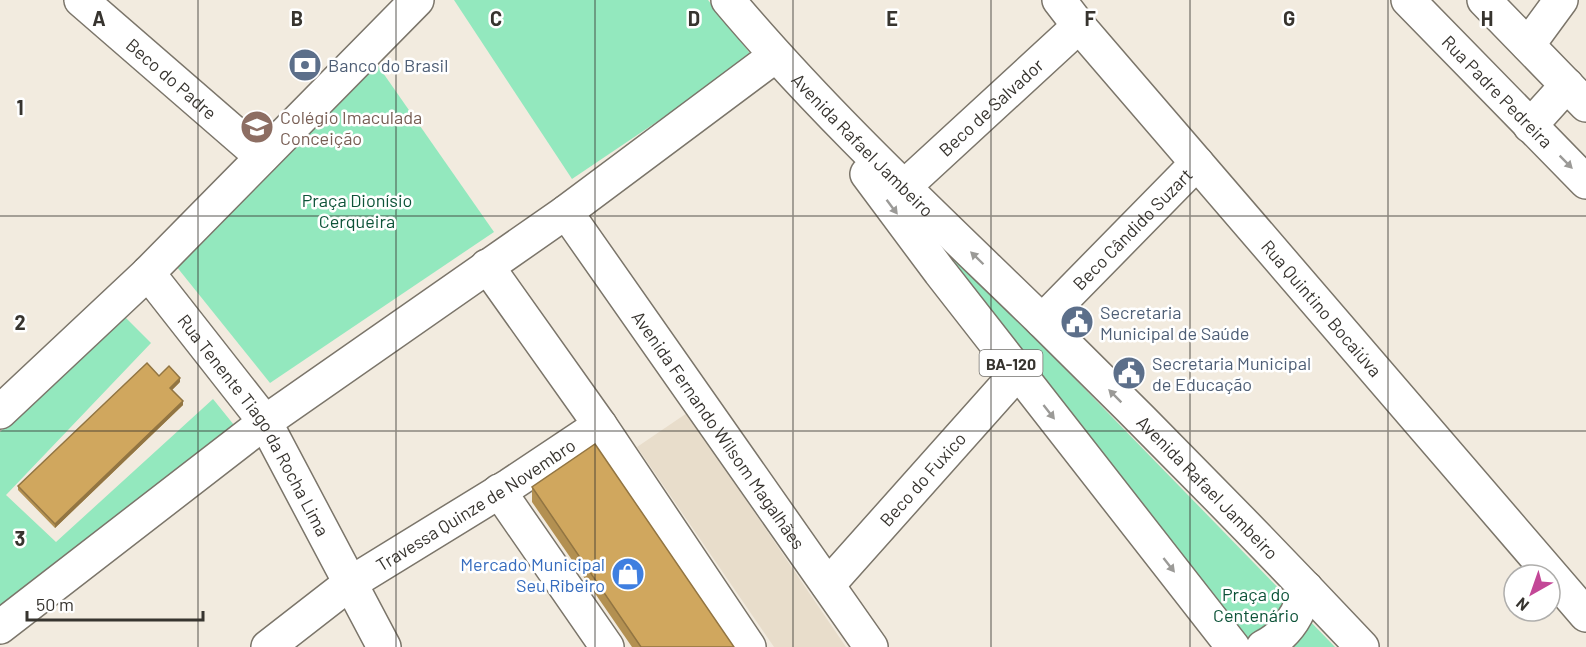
<svg xmlns="http://www.w3.org/2000/svg" width="1586" height="647" viewBox="0 0 1586 647" font-family="Barlow,sans-serif">
<style>
.built{fill:#e8ddcb}
.green{fill:#93e8be}
.lines{fill:none;stroke-linecap:round;stroke-linejoin:round}
.minor-casing{stroke:#7b756a;stroke-width:36}
.major-casing{stroke:#7b756a;stroke-width:36}
.minor{stroke:#fff;stroke-width:33}
.major{stroke:#fff;stroke-width:33}
.wall{fill:#b39051}
.shaded-wall{fill:#927542}
.building{fill:#d0a75e;stroke:#927542;stroke-width:1.5}
.oneway{fill:#9b9a97}
.grid{fill:none;stroke:#37342f;stroke-width:1.5;stroke-opacity:0.55}
.labels{text-anchor:middle;dominant-baseline:central;stroke-width:5;stroke-linejoin:round;paint-order:stroke}
.shield{fill:#fff;stroke:#73716d;stroke-width:1.5}
.shield-label{font-size:16px;font-weight:bold;fill:#37342f}
.service-label{font-size:18px;fill:#4e5e75;stroke:#fff;text-anchor:start}
.street-label{font-size:18px;fill:#37342f;stroke:#fff}
.education-label{font-size:18px;fill:#785e54;stroke:#fff;text-anchor:start}
.park-label{font-size:18px;fill:#0d5338;stroke:#fff}
.shop-label{font-size:18px;fill:#366cbe;stroke:#fff;text-anchor:end}
.grid-label{font-size:20px;text-anchor:middle;font-weight:bold;fill:#37342f;stroke:#fff;stroke-width:5;stroke-linejoin:round;paint-order:stroke}
</style>
<rect width="100%" height="100%" fill="#f2ebdf"/>
<!-- built -->
<path class="built" d="M687,413L846,647H774L637,447Z"/>
<!-- green -->
<g class="green">
<path d="M454,0H708L753,57L572,179Z"/>
<path d="M374,60L494,232L270,383L172,261Z"/>
<path d="M904,203L1292,602L1250,642Z"/>
<path d="M123,315L151,343L6,495L56,542L213,399L238,430L0,607V432Z"/>
<path d="M1304,615L1335,647H1279Z"/>
</g>
<g class="lines">
<!-- minor casing -->
<g class="minor-casing">
<g id="minor">
<path id="s1" d="M81,0L262,157"/>
<path id="s2" d="M1059,0L1079,26L1586,615"/>
<path id="s3" d="M1408,0L1586,182"/>
<path d="M1484,0L1586,105"/>
<path d="M1528,45L1561,0"/>
<path d="M1530,126L1567,85"/>
<path id="s4" d="M904,187L1079,26"/>
<path id="s5" d="M566,212L871,647"/>
<path d="M487,266L600,425L749,647"/>
<path id="s6" d="M148,273L265,422L384,647"/>
<path id="s7" d="M1042,321L1197,163"/>
<path d="M0,412L148,273L417,0"/>
<path d="M499,491L607,647"/>
<path id="s8" d="M828,585L1018,372"/>
<path d="M0,627L265,422L566,212L775,56"/>
<path id="s9" d="M268,647L349,584L510,485L600,425"/>
</g>
</g>
<!-- major casing -->
<g class="major-casing">
<g id="major">
<path id="s10" d="M728,0C824,114 933,215 1040,319C1149,426 1257,536 1362,647"/>
<path d="M867,174L940,272L1233,647"/>
<path d="M1263,647C1287,635 1300,614 1306,588"/>
</g>
</g>
<!-- minor -->
<use href="#minor" class="minor"/>
<!-- major -->
<use href="#major" class="major"/>
</g>
<!-- wall -->
<g class="wall">
<path d="M180,382L172,390L183,405L55,528L18,490V486Z"/>
<path d="M532,487L734,647H632L532,502Z"/>
</g>
<!-- shaded-wall -->
<g class="shaded-wall">
<path d="M180,378V382L170,392V388Z"/>
<path d="M183,401V405L55,528V524Z"/>
</g>
<!-- building -->
<g class="building">
<path d="M147,363L159,376L169,366L180,378L170,388L183,401L55,524L18,486Z"/>
<path d="M595,444L734,647H641L532,487Z"/>
</g>
<!-- one-way arrows -->
<defs><path id="oneway-solid" d="M-6-.8H1V-3.2L6.5 0L1 3.2V.8H-6Z" transform="scale(1.5)"/></defs>
<g class="oneway">
<use href="#oneway-solid" transform="translate(1566 162) rotate(45)"/>
<use href="#oneway-solid" transform="translate(892 207) rotate(53)"/>
<use href="#oneway-solid" transform="translate(977 258) rotate(-136)"/>
<use href="#oneway-solid" transform="translate(1115 396) rotate(-135)"/>
<use href="#oneway-solid" transform="translate(1049 412) rotate(52)"/>
<use href="#oneway-solid" transform="translate(1169 565) rotate(52)"/>
</g>
<!-- grid -->
<path class="grid" d="M198,0V647M396,0V647M595,0V647M793,0V647M991,0V647M1190,0V647M1388,0V647M0,216H1586M0,431H1586"/>
<!-- icons -->
<defs>
<g id="bank-disc" transform="scale(1.725)"><circle r="9.5" fill="#5c6f8a" stroke="#fff"/><path d="M-6-4H6V4H-6ZM0-2.3a2.3 2.3 0 1 0 0 4.6a2.3 2.3 0 1 0 0-4.6Z" fill="#fff"/></g>
<g id="school-disc" transform="scale(1.725)"><circle r="9.5" fill="#8d6e63" stroke="#fff"/><path d="M0-5L7-2L0 1L-7-2ZM-4 1L0 2.5L4 1V4Q0 6-4 4Z" fill="#fff"/></g>
<g id="civic-disc" transform="scale(1.725)"><circle r="9.5" fill="#5c6f8a" stroke="#fff"/><path d="M-.6-6.5H3V-4.5H.6V-3L4-1V1h2V6H-6V1h2V-1L-.6-3ZM-1.2 2.5V6h2.4V2.5Z" fill="#fff"/></g>
<g id="shop-disc" transform="scale(1.725)"><circle r="9.5" fill="#3f7fe0" stroke="#fff"/><path d="M-5-2.5h2.3a2.7 3.5 0 0 1 5.4 0H5L5.5 6h-11ZM-1.5-2.5h3a1.5 2.3 0 0 0-3 0Z" fill="#fff"/></g>
</defs>
<g fill-rule="evenodd">
<use href="#bank-disc" x="305" y="65"/>
<use href="#school-disc" x="257" y="127"/>
<use href="#civic-disc" x="1077" y="322"/>
<use href="#civic-disc" x="1129" y="373"/>
<use href="#shop-disc" x="628" y="574"/>
</g>
<g class="labels">
<!-- shield labels -->
<rect class="shield" x="979.5" y="350" width="63" height="26" rx="4.5"/>
<g class="shield-label">
<text x="1011" y="363">BA-120</text>
</g>
<!-- service labels -->
<g class="service-label">
<text x="328" y="65">Banco do Brasil</text>
<text x="1100" y="312">Secretaria<tspan x="1100" dy="21">Municipal de Saúde</tspan></text>
<text x="1152" y="363">Secretaria Municipal<tspan x="1152" dy="21">de Educação</tspan></text>
</g>
<!-- street labels -->
<g class="street-label">
<text stroke="none"><textPath href="#s1" startOffset="120">Beco do Padre</textPath></text>
<text stroke="none"><textPath href="#s3" startOffset="128">Rua Padre Pedreira</textPath></text>
<text stroke="none"><textPath href="#s4" startOffset="118">Beco de Salvador</textPath></text>
<text stroke="none"><textPath href="#s10" startOffset="198">Avenida Rafael Jambeiro</textPath></text>
<text stroke="none"><textPath href="#s7" startOffset="129">Beco Cândido Suzart</textPath></text>
<text stroke="none"><textPath href="#s2" startOffset="405">Rua Quintino Bocaiúva</textPath></text>
<text stroke="none"><textPath href="#s6" startOffset="186">Rua Tenente Tiago da Rocha Lima</textPath></text>
<text stroke="none"><textPath href="#s5" startOffset="266">Avenida Fernando Wilsom Magalhães</textPath></text>
<text stroke="none"><textPath href="#s8" startOffset="142">Beco do Fuxico</textPath></text>
<text stroke="none"><textPath href="#s10" startOffset="684">Avenida Rafael Jambeiro</textPath></text>
<text stroke="none"><textPath href="#s9" startOffset="252">Travessa Quinze de Novembro</textPath></text>
</g>
<!-- education labels -->
<g class="education-label">
<text x="280" y="117">Colégio Imaculada<tspan x="280" dy="21">Conceição</tspan></text>
</g>
<!-- park labels -->
<g class="park-label">
<text x="357" y="200">Praça Dionísio<tspan x="357" dy="21">Cerqueira</tspan></text>
<text x="1256" y="594">Praça do<tspan x="1256" dy="21">Centenário</tspan></text>
</g>
<!-- shop labels -->
<g class="shop-label">
<text x="605" y="564">Mercado Municipal<tspan x="605" dy="21">Seu Ribeiro</tspan></text>
</g>
</g>
<g class="grid-label">
<text x="99" y="26">A</text>
<text x="297" y="26">B</text>
<text x="496" y="26">C</text>
<text x="694" y="26">D</text>
<text x="892" y="26">E</text>
<text x="1090" y="26">F</text>
<text x="1289" y="26">G</text>
<text x="1487" y="26">H</text>
<text x="20" y="115">1</text>
<text x="20" y="330">2</text>
<text x="20" y="546">3</text>
</g>
<!-- north arrow -->
<g transform="translate(1532 593) rotate(220)"><circle r="28" fill="#ffffff" stroke="#afaeac" stroke-width="1.5"/>
<path d="M0-4.5L10 22L0 15L-10 22Z" fill="#c34797"/>
<text y="-9" font-size="16" font-weight="bold" text-anchor="middle" fill="#37342f">N</text>
</g>
<!-- scale -->
<path d="M27 611v9h176v-9" fill="none" stroke="#37342f" stroke-width="3"/>
<text x="36" y="611" font-size="18" fill="#37342f" stroke="#ffffff" stroke-width="4.5" paint-order="stroke">50 m</text>
</svg>
